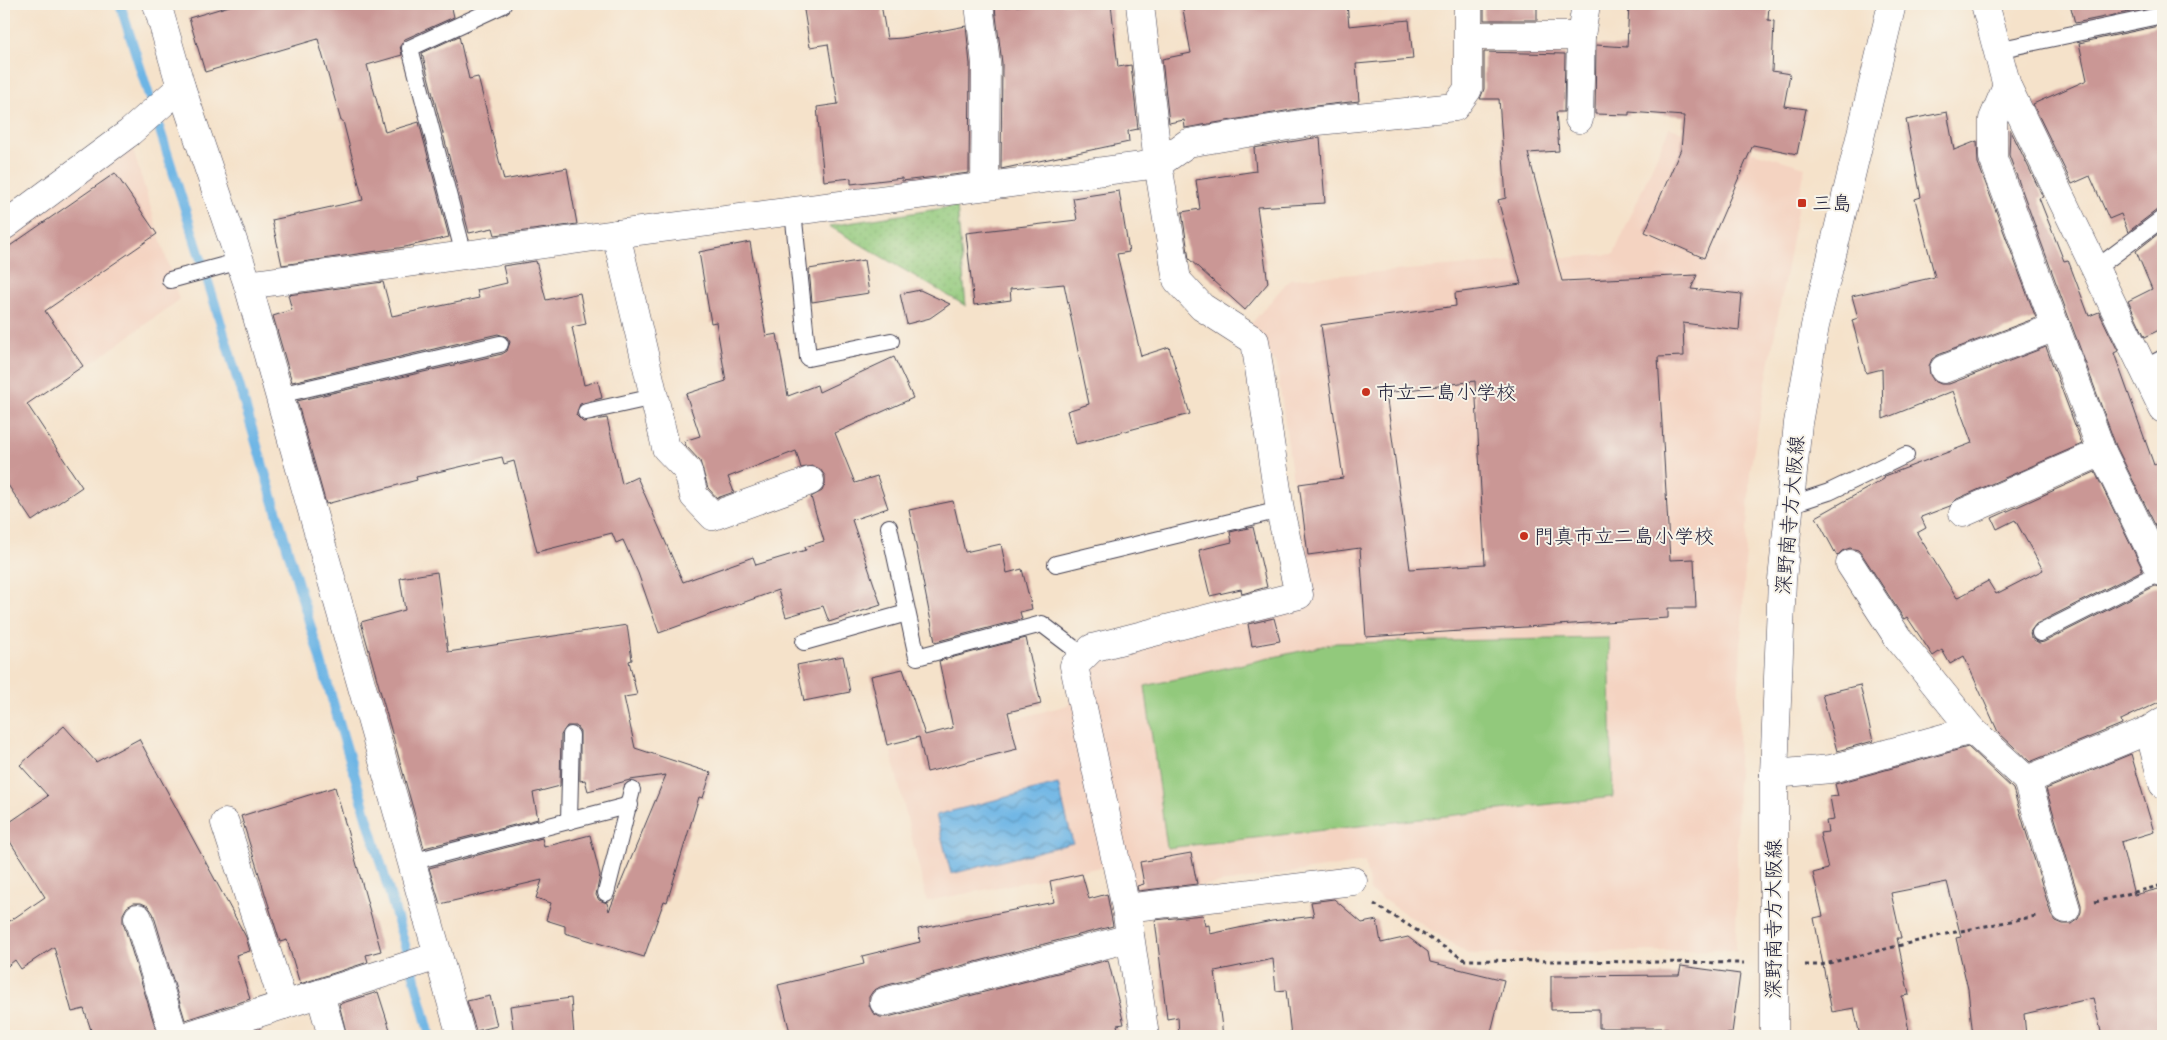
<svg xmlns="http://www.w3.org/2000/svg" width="2167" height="1040" viewBox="0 0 2167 1040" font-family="Caveat,'Klee One',sans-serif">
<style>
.built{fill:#f4d3c1}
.park{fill:url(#park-dots);stroke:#5a765b}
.pitch{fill:#92c97b;stroke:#5a765b}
.water{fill:url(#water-waves);stroke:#486c90}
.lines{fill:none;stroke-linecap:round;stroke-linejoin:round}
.stream{stroke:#6db5e5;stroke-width:10}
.building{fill:#ca9795;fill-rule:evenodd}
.service-casing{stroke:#423f50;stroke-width:18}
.minor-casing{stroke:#423f50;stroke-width:29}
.secondary-casing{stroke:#423f50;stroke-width:29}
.path{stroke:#423f50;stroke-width:3;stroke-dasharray:4 4;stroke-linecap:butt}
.service{stroke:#fff;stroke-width:16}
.minor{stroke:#fff;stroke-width:28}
.secondary{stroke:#fff;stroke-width:28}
.poi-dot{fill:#c8321e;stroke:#f7f3e8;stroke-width:2}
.labels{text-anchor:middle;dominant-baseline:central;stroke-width:4;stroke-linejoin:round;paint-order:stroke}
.poi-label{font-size:20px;fill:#22223b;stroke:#f7f3e8;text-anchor:start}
.street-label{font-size:20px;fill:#22223b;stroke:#f7f3e8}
</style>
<defs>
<pattern id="park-dots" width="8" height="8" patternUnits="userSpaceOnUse" patternTransform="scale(1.25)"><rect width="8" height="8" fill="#92c97b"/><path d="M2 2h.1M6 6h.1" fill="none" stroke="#7eac6b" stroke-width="1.8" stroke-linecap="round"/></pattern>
<pattern id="water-waves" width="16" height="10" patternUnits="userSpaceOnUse" patternTransform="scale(1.25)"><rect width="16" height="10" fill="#6db5e5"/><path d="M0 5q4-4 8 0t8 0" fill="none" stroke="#5993bb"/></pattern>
</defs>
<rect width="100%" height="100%" fill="#f7f3e8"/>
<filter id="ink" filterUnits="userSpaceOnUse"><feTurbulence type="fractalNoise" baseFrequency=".02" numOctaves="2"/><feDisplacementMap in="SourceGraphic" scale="10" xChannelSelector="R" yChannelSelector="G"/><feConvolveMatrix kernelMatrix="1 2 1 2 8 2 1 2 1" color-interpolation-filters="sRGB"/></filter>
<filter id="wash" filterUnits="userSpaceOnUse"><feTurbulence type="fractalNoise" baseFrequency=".0096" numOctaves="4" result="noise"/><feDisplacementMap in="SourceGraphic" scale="20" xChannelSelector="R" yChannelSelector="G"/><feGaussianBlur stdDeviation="1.12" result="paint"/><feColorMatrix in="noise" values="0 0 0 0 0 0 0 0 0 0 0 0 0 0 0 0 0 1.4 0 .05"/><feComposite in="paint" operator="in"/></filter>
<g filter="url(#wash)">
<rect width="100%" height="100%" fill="#f5e2ca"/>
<!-- built -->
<g class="built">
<path d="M1669,128L1805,167L1750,471L1739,683L1736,950L1468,954L1370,891L1365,862L1137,895L1127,862L927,901L891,752L1068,705L1086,676L1102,657L1310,602L1277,366L1250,325L1290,279L1614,254Z"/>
<path d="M132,147L179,300L10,422L4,413V240Z"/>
</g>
<!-- park -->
<path class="park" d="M957,206L966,306L829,226Z"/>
<!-- pitch -->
<path class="pitch" d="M1609,638L1613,797L1167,848L1145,686L1336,643Z"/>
<!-- water -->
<path class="water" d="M1058,784L1073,843L951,874L936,815Z"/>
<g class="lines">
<!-- stream -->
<path class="stream" d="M120,4L215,304L415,979L430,1036"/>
</g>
<g id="blocks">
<!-- building -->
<g class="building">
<path d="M236,4H451L454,17L405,39L400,46L402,55L367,65L385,132L419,122L449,237L405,247L282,265L272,220L363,200L343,121H341L318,39L205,72L189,18Z"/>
<path d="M803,4H881L887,39L902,38L966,26L970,64L969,173L902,181V178L851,184V178L824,181L817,107L838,104L828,44L810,47Z"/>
<path d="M1040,4H1111L1118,67L1131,65L1138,129L1128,131L1129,142L1001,169L1002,63L995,8Z"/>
<path d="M1182,4H1347L1349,26L1409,20L1413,59L1356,64L1359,101L1315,106L1185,128L1184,120L1169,123L1162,59L1191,53Z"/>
<rect x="1484" y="4" width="53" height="16"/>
<path d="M1629,4H1769L1768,20L1774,21L1772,71L1790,74L1784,106L1806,109L1797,154L1753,145L1704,258L1645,232L1681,149L1684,116L1629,112V115L1595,114L1596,45L1627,47Z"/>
<path d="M2070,4H2163V5L2075,23Z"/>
<path d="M2163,25V208L2157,210L2128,232L2121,214L2109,219L2090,176L2072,184L2033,104L2087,80L2079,43Z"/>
<path d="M459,36L469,79L478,77L504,180L567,168L577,224L495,235L493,228L469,233L422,53Z"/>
<path d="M1484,52L1565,54L1564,112H1556L1559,151L1528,153L1562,281L1697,275L1691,289L1742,294L1739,330L1683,323L1684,356L1658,357L1670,560L1694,559L1696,608H1668V618L1366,637L1360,548L1308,555L1299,484L1343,478L1321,325L1456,306L1455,293L1521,284L1498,200L1506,198L1499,99H1480L1484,89ZM1475,381L1485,564L1410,569L1386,393Z"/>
<path d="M1947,112L1954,150L1977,141L1978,163L2036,318L1938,355L1932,359L1929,366L1930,375L1934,381L1941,384H1949L2046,347L2082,444L1957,499L1950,506L1921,517L1926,528L1917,533L1957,598L1988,581L1996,594L2043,570L2015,520L1997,529L1992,518L2095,472L2143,570L2036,624L2030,632L2031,638L2039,643L2044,642L2155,586L2163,587V700L2121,720L2122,724L2030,762L1998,732L1964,656L1950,664L1942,650L1933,656L1907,617L1904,619L1863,556L1858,550L1850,548L1842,551L1837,556L1816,517L1884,479L1885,476L1972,443L1953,391L1883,419L1882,369L1866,373L1852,320L1858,318L1852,296L1935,277L1915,199L1921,197L1906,120Z"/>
<path d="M2010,129L2043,197L2039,198L2064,261L2068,260L2089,316L2099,312L2118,351L2114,353L2154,465L2163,460V541L2116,446L2009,155Z"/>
<path d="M1320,137L1325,203L1257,207L1268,283L1245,310L1189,259L1182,212L1200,209L1196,180L1256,171L1254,148Z"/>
<path d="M115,173L157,234L45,311L83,366L27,404L82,487L32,521L4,479V250Z"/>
<path d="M1119,191L1129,252L1117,254L1141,356L1169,347L1190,414L1076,444L1067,411L1089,404L1064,284L1010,289L1011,300L974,305L966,233L1077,220L1073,198Z"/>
<path d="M2163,230V328L2145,337L2128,301L2152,289L2136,251Z"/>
<path d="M750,242L766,336L777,334L788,396L817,385L819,392L894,357L913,398L835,433L855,483L877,476L888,508L852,520L881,605L829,622L823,606L786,617L778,590L659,633L638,573L623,540L616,543L612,533L537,552L514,461L504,464L502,457L416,477L417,480L326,504L297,401L502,354L507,351L510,342L507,337L498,334L292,382L273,316L292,310L288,295L383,282L392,316L479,298L477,290L507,283L503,266L536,261L546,300L580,293L586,324L572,327L584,385L598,381L602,398L580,404L576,415L583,422L607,418L622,484L637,477L683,582L753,557L756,565L806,550L805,547L824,541L811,497L822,491L825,484V476L820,469L813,466L801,468L796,451L728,477L734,492L717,498L708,488L700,461L686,446L684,441L700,436L686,394L726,381L716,322L711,323L699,252Z"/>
<path d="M864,260L869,293L812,302L809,269Z"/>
<path d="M920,290L950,304L930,318L907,324L900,294Z"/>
<path d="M953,501L965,552L1001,544L1007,573L1022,569L1032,609L1020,612L1022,619L935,642L909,510Z"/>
<path d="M1253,527L1267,587L1242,594L1241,589L1210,596L1199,550L1232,542L1230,532Z"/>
<path d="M437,572L448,652L627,625L632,660L629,661L637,695L624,697L635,748L711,773L703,798L699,797L667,902L664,901L644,957L565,933V926L546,920L551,903L536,898L542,880L440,904L429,868L542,838L544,847L590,835L600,875L596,895L599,900L607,903L609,911L666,775L630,780L588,791L585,780L580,781V731L576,726H567L561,735L560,786L533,793L538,819L424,848L361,622L405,610L400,578Z"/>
<path d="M1274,618L1280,641L1252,646L1248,624Z"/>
<path d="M1026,638L1041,704L1008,712L1017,749L927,772L919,737L887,745L871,676L903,669L925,735L953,728L939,661Z"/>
<path d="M843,656L850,692L804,701L797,665Z"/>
<path d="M1860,685L1873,741L1837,751L1822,694Z"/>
<path d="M64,726L96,762L139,739L246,937L250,951L236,955L250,999L185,1020L153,913L148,906L141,903H134L127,907L123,914V922L158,1036H93L84,1009L72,1012L54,947L21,969L15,960L4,969V925L45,897L4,832V826L48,796L20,765Z"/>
<path d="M1968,747L2013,789L2051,914L2056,921L2063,924H2071L2078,919L2081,912V905L2046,789L2131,754L2154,832L2121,842L2134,895L2163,888V1036H2102L2093,998L2024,1014L2026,1036H1973L1968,989L1956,938L1961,937L1947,882L1891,893L1901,938H1897L1909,995L1902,996L1910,1036H1860L1854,1008L1832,1012L1814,918L1823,916L1813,873L1828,869L1820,833L1828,832L1826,821L1834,820L1830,797L1838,796L1835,784Z"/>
<path d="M335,787L381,951L366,955L368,962L300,984L287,940L280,942L241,816Z"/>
<path d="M1191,853L1197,884L1138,891L1137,886L1144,884L1140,862Z"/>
<path d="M1082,874L1089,899L1107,894L1113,926L880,987L873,991L869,997V1005L873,1013L880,1017H888L1108,960L1124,1024L1117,1025L1120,1036H791L778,985L864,964L862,956L920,942L918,929L1054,902L1050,881Z"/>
<path d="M1334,899L1362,923L1377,920L1381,943L1408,937L1428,952L1430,962L1504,980L1490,1036H1291L1286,990L1276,991L1273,959L1215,971L1223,1036H1179L1178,1017L1167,1019L1155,920L1203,915L1205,926L1209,925L1210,934L1272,921L1314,916L1311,902Z"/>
<path d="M1681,966L1740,974L1732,1033L1715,1036H1666L1668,1028H1599V1009L1551,1010V976L1679,975Z"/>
<path d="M378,992L392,1036H347L339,1004Z"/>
<path d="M490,996L497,1026L476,1031L467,1001Z"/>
<path d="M571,998L574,1036H514L510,1006Z"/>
<path d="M260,1029L263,1036H237Z"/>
</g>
</g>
</g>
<g filter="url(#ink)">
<use href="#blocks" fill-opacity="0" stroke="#423f50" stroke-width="1"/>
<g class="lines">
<!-- service casing -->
<g class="service-casing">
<g id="service">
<path d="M1997,50L2163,15"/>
<path d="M793,211L808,358L891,341"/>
<path d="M464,255L410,48L503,5"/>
<path d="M2095,269L2163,218"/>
<path d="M170,280L240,261"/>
<path d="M2144,368L2163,358"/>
<path d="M279,395L500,344"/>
<path d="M586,412L654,397"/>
<path d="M1789,505L1829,492L1906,455"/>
<path d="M889,527L917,657L1042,624L1084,656"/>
<path d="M1056,564L1280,510"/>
<path d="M2040,633L2163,571"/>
<path d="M804,642L907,613"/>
<path d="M569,821L571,735"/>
<path d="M411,862L630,805"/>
<path d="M606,893L632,790"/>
</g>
</g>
<!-- minor casing -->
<g class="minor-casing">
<g id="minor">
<path d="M157,4L181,87L248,285L461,1036"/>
<path d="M979,4L986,63L985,186"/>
<path d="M1140,4L1158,164L1188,143L1318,121L1455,107L1468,89V4"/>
<path d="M1985,4L2007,86L2163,409"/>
<path d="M1469,36H1581"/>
<path d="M2007,86L1993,119V158L2102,452L2161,572"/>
<path d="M1579,119L1581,36L1586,4"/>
<path d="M4,226L129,133L181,87"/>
<path d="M616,234L666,448L688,471L694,496L713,516L810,481"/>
<path d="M248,285L616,234L1158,164L1177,280L1202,307L1255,341L1280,510L1299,595L1092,648L1074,666L1126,908L1145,1036"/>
<path d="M1944,369L2056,327"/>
<path d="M1963,513L2102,452"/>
<path d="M1850,564L1898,638L1972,730"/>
<path d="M2149,730L2163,784"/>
<path d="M1774,774L1831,769L1972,730L2027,780L2149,730L2163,721"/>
<path d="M2027,780L2066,909"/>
<path d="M225,823L284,1005"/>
<path d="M1126,908L1353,881"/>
<path d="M138,918L174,1036"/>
<path d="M320,994L332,1036"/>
<path d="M884,1002L1130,938"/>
<path d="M186,1036L438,956"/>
</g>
</g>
<!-- secondary casing -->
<g class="secondary-casing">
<path id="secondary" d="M1774,1036V774L1782,580L1798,423L1815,326L1892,4"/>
</g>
<!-- path -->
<g class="path">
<path d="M2095,902L2163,885"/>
<path d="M1374,904L1465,960L1744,963"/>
<path d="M1805,965H1821L1946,934L2036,916"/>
</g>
<!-- service -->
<use href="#service" class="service"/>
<!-- minor -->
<use href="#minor" class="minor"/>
<!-- secondary -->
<use href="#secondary" class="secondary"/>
</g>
</g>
<!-- markers -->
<g class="poi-dot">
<rect x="1797" y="198" width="10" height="10" rx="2.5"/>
<circle cx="1366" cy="392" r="5"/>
<circle cx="1524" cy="536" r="5"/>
</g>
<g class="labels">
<!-- poi labels -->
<g class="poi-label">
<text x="1812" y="203">三島</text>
<text x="1376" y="392">市立二島小学校</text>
<text x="1534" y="536">門真市立二島小学校</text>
</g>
<!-- street labels -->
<g class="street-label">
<text transform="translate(1790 515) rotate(-85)">深野南寺方大阪線</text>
<text transform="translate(1773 919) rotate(-90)">深野南寺方大阪線</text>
</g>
</g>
<!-- margin -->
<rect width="2167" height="1040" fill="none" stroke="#f7f3e8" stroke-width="20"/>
</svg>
